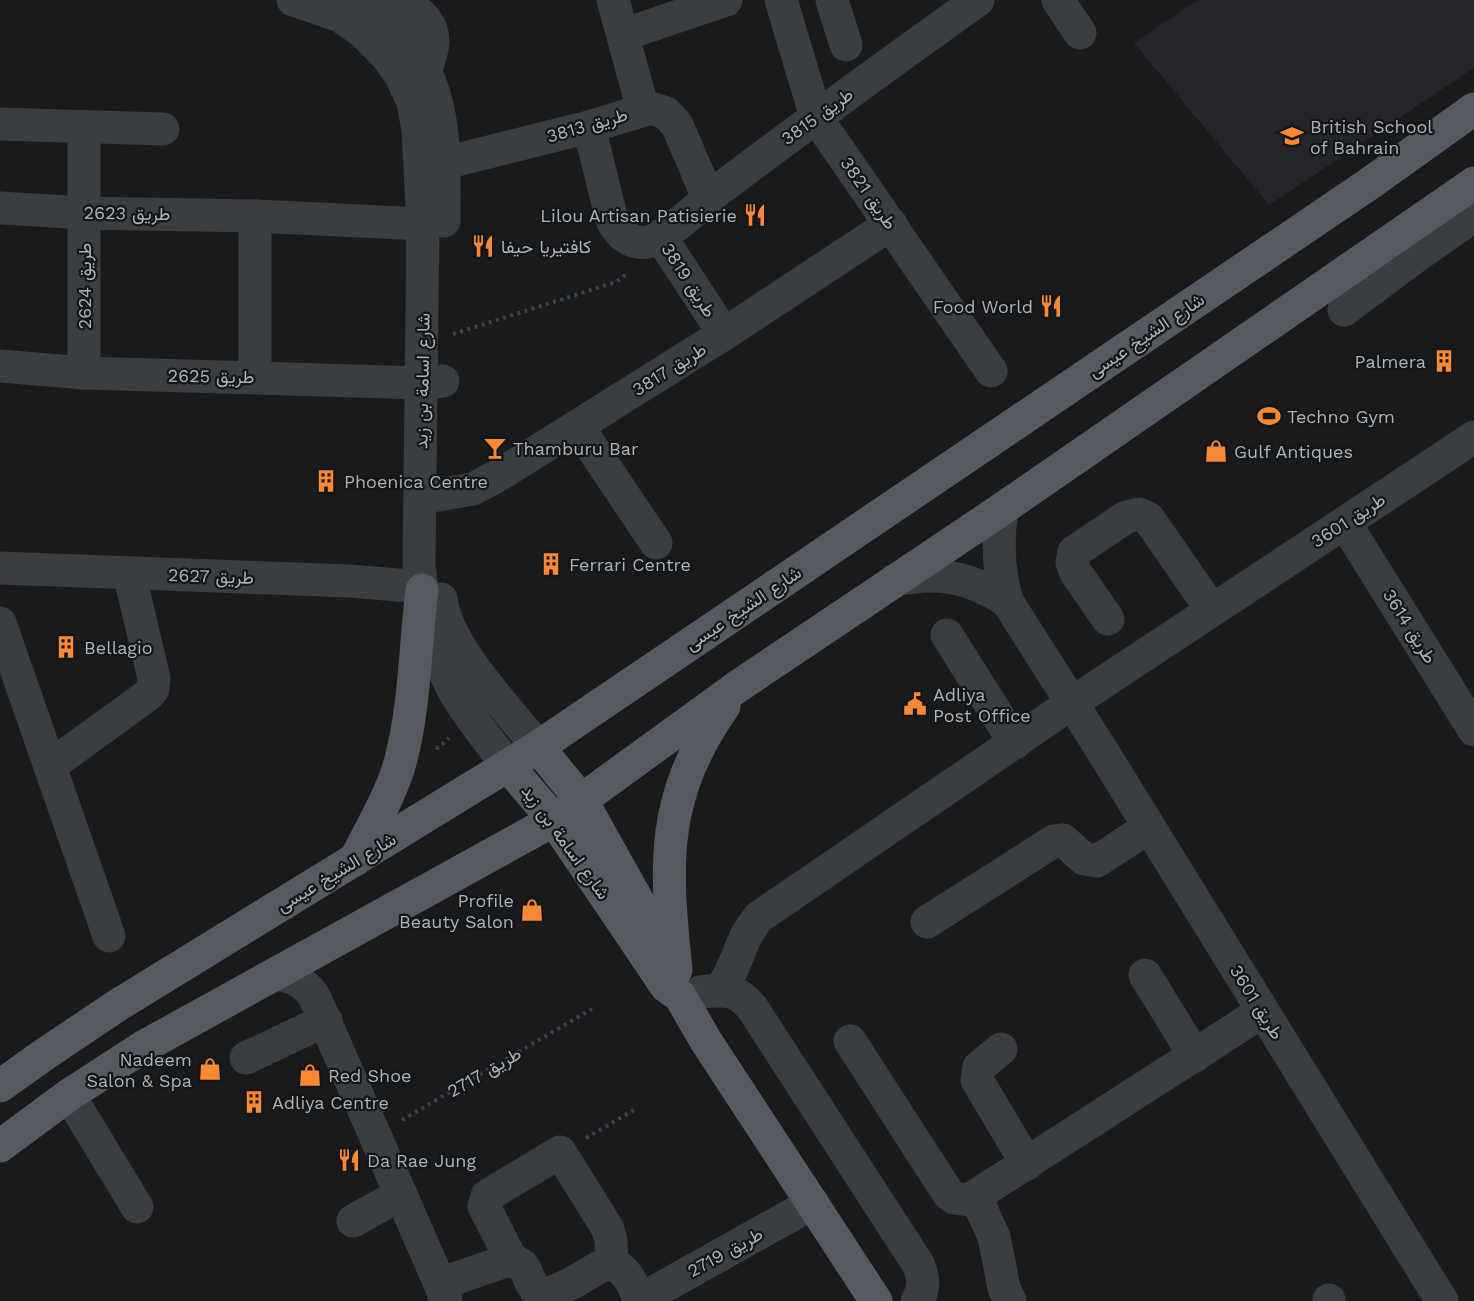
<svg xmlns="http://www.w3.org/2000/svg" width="1474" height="1301" viewBox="0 0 1474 1301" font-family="'Work Sans',Vazirmatn,sans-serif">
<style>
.built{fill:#252629}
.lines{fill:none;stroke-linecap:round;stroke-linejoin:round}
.path{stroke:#404448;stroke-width:4;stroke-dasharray:3 4.5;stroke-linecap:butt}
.minor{stroke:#3a3d41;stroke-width:33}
.major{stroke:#565a60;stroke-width:33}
.labels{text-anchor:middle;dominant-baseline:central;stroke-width:4.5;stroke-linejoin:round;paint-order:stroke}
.street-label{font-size:18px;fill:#abb4bc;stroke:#141517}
.poi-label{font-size:18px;fill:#abb4bc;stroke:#141517;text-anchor:start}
</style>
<rect width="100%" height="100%" fill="#191a1c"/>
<!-- built -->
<path class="built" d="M1198,0H1474V68L1269,205L1134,43Z"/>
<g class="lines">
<!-- path -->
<g class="path">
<path d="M453,334L616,282L629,272"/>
<path d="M436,747L438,748L449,738"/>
<path d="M402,1120L592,1009"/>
<path d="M586,1138L634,1110"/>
</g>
<!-- minor -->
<g class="minor">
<path d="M293,0L340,16L363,32L386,55L401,76L413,102L418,130L423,224L419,566C424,610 433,652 454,691C469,718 490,742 508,766"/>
<path d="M358,0C447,58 445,125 444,221"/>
<path d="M403,0C433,22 441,35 425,70"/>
<path d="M613,0L643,109"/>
<path d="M781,0L816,117L991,371"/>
<path d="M832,0L846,45"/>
<path d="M1058,0L1080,33"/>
<path d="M623,35L726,0"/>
<path d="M0,124L163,129"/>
<path d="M589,127L612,220C619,234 631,245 648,242C667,238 704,201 721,188C806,124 891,62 978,0"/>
<path d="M84,128V373"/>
<path d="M427,176L433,169L445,163L589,127L651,108L666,113L677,125L708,197"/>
<path d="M0,208L84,213L255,216L423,224"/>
<path d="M255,216V377"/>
<path d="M660,236L724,334"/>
<path d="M1344,310L1415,257L1474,216"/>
<path d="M0,366L84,373L422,383L443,381"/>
<path d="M578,427L656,543"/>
<path d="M420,498L473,489L499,475L724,334L891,224"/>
<path d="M1002,509C997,542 998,570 1007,601L1098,744L1442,1301"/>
<path d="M1345,523L1474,730"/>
<path d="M0,568L350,581L421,587"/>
<path d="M895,580C940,571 969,577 1007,601"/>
<path d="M441,599C447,647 508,709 538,747"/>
<path d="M1108,619L1076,573L1072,563L1074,552L1126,517L1139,514L1148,518L1212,610"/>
<path d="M0,623L109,936"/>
<path d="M947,635L1015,743"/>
<path d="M50,766L148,695L153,689L154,678L129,573"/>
<path d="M927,922L1054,841L1063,840L1084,859L1097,861L1149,827"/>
<path d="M276,974C293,977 304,982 314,996L440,1284L446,1301"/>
<path d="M1145,975L1195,1056"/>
<path d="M720,990C739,965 738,941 759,917L1072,703L1474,437"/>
<path d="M700,992C724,990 737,988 753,1009L918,1264C924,1277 925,1289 917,1301"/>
<path d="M850,1041L948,1193L954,1198L969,1200L1263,1011"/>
<path d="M1001,1049L979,1067L977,1080L1027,1164"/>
<path d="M246,1058L326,1020"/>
<path d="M69,1095L137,1207"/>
<path d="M976,1197L994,1237L1004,1288L1010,1301"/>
<path d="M353,1221L401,1194"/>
<path d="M512,1261L484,1206L487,1196L560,1152L608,1229L611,1240L612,1264"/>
<path d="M440,1284L506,1261L517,1262L523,1266C528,1273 530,1285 537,1291C550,1301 591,1271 605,1264C625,1263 632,1284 640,1299"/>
<path d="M1329,1300V1301"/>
<path d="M638,1301L813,1203"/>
</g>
<!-- major -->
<g class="major">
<path d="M538,747L582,801L664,948"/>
<path d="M508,766L554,820L666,986L680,996L706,1041L876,1301"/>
<path d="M355,860C371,828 392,794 401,759C415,704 415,647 422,590"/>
<path d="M676,970C665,864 660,798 724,706"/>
<path d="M0,1086L42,1056L118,1005L538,747L1369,184L1474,109"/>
<path d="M0,1146L69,1095L143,1047L554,820L737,687L1002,509L1474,183"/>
</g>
</g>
<!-- icons -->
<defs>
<g id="school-bare" transform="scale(1.8)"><path d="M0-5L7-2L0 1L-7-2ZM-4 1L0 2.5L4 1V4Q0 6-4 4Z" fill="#fa8933" stroke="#141517" stroke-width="2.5" paint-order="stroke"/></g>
<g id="restaurant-bare" transform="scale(1.8)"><path d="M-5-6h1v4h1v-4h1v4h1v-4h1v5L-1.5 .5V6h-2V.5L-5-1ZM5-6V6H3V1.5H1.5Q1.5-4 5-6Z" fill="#fa8933" stroke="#141517" stroke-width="2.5" paint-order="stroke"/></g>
<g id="building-bare" transform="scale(1.8)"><path d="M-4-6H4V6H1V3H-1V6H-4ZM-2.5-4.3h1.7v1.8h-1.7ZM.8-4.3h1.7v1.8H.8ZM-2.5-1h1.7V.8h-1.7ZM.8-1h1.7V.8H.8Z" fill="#fa8933" stroke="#141517" stroke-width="2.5" paint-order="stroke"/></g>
<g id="stadium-bare" transform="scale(1.8)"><path d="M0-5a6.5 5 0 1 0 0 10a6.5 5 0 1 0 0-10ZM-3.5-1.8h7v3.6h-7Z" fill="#fa8933" stroke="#141517" stroke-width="2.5" paint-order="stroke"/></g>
<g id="bar-bare" transform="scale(1.8)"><path d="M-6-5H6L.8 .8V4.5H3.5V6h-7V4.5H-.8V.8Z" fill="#fa8933" stroke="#141517" stroke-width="2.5" paint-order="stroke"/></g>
<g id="shop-bare" transform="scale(1.8)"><path d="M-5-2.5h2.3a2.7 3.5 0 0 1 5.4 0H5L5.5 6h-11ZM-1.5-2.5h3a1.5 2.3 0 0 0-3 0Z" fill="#fa8933" stroke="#141517" stroke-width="2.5" paint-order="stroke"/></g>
<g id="civic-bare" transform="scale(1.8)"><path d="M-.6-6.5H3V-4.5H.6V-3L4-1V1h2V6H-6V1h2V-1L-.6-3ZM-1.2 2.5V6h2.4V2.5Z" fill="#fa8933" stroke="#141517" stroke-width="2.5" paint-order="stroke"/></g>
</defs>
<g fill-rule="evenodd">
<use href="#school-bare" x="1292" y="136"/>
<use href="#restaurant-bare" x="755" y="215"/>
<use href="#restaurant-bare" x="483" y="246"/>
<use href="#restaurant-bare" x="1051" y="306"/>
<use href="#building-bare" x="1444" y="361"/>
<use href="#stadium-bare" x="1269" y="416"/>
<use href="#bar-bare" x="495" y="448"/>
<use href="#shop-bare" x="1216" y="451"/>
<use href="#building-bare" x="326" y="481"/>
<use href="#building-bare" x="551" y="564"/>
<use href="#building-bare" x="66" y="647"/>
<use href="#civic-bare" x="915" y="704"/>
<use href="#shop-bare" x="532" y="910"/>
<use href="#shop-bare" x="210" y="1069"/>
<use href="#shop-bare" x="310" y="1075"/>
<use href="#building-bare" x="254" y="1102"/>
<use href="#restaurant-bare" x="349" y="1160"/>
</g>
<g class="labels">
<!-- street labels -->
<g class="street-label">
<text transform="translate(817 116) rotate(-36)">طريق 3815</text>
<text transform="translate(587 125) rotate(-16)">طريق 3813</text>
<text transform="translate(869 193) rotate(55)">طريق 3821</text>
<text transform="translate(127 213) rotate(1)">طريق 2623</text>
<text transform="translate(689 280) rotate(57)">طريق 3819</text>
<text transform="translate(84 286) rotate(-90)">طريق 2624</text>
<text transform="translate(1146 335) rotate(-34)">شارع الشيخ عيسى</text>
<text transform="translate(669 369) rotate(-32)">طريق 3817</text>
<text transform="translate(211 376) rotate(1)">طريق 2625</text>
<text transform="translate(422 381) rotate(-89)">شارع اسامة بن زيد</text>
<text transform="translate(1348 520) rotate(-33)">طريق 3601</text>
<text transform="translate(211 576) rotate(2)">طريق 2627</text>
<text transform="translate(743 608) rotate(-34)">شارع الشيخ عيسى</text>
<text transform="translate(1410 626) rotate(58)">طريق 3614</text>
<text transform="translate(566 842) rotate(54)">شارع اسامة بن زيد</text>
<text transform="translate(336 872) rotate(-31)">شارع الشيخ عيسى</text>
<text transform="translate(1257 1002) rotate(58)">طريق 3601</text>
<text transform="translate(484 1072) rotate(-30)">طريق 2717</text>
<text transform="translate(725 1252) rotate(-29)">طريق 2719</text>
</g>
<!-- poi labels -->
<g class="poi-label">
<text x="1310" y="126">British School<tspan x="1310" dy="21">of Bahrain</tspan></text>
<text x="737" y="215" text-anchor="end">Lilou Artisan Patisierie</text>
<text x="501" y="246">كافتيريا حيفا</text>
<text x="1033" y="306" text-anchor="end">Food World</text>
<text x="1426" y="361" text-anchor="end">Palmera</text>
<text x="1287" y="416">Techno Gym</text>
<text x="513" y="448">Thamburu Bar</text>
<text x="1234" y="451">Gulf Antiques</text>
<text x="344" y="481">Phoenica Centre</text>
<text x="569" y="564">Ferrari Centre</text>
<text x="84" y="647">Bellagio</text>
<text x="933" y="694">Adliya<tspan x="933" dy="21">Post Office</tspan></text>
<text x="514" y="900" text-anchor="end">Profile<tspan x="514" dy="21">Beauty Salon</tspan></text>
<text x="192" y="1059" text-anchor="end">Nadeem<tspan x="192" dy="21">Salon &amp; Spa</tspan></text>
<text x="328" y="1075">Red Shoe</text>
<text x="272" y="1102">Adliya Centre</text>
<text x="367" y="1160">Da Rae Jung</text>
</g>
</g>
</svg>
